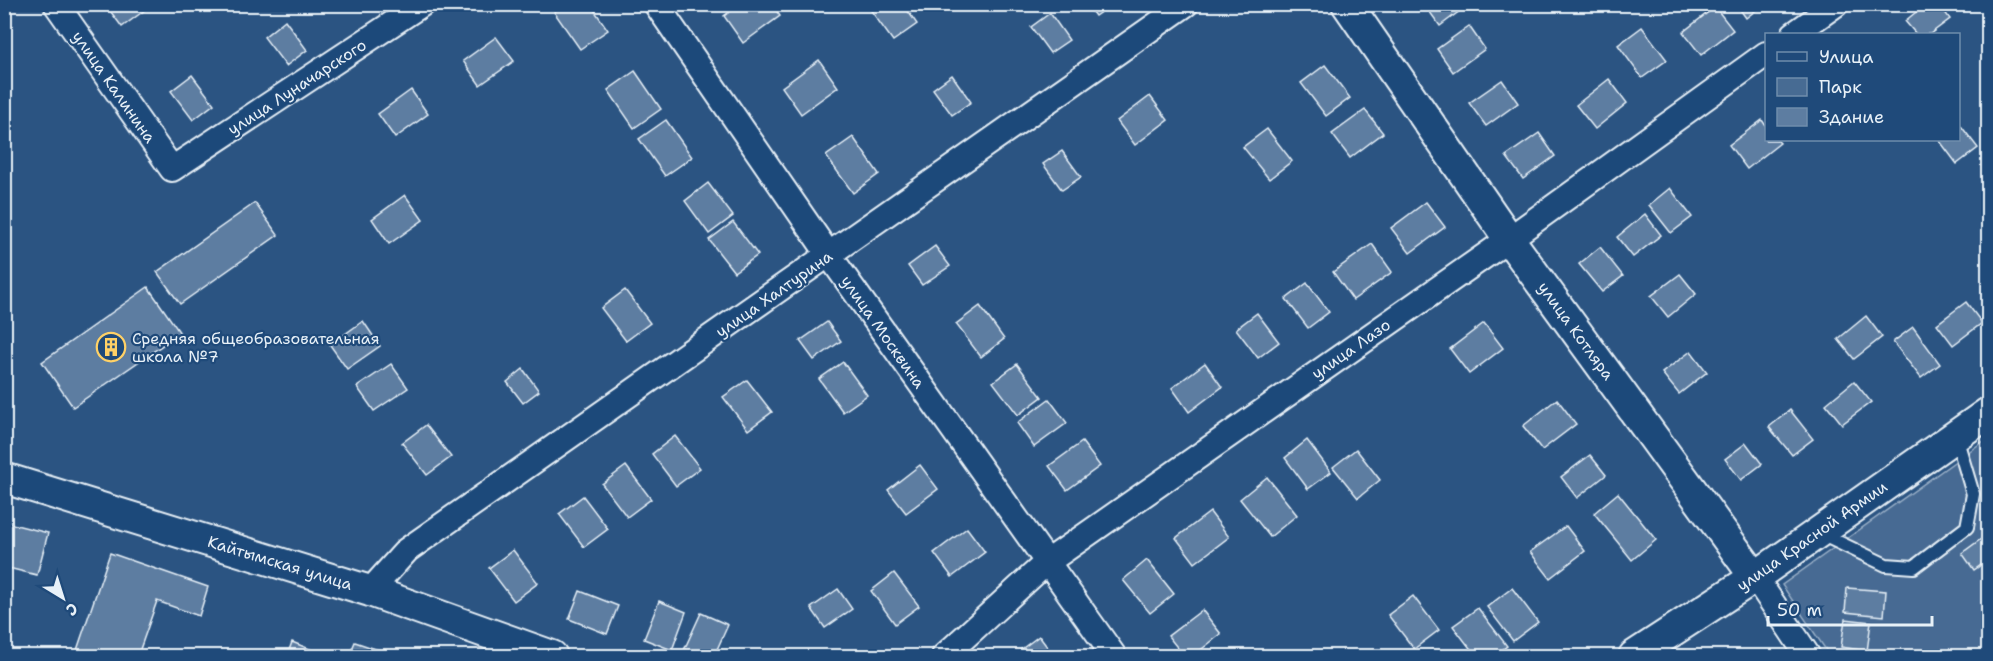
<svg xmlns="http://www.w3.org/2000/svg" width="1993" height="661" viewBox="0 0 1993 661" font-family="'Shantell Sans',sans-serif">
<style>
.green{fill:#476b93;stroke:#98aec6;stroke-width:1.5}
.building{fill:#5d7da1;stroke:#e8f1f8;stroke-width:1.5}
.lines{fill:none;stroke-linecap:round;stroke-linejoin:round}
.service-casing{stroke:#e8f1f8;stroke-width:16}
.minor-casing{stroke:#e8f1f8;stroke-width:28}
.tertiary-casing{stroke:#e8f1f8;stroke-width:34}
.service{stroke:#1f4a7a;stroke-width:12}
.minor{stroke:#1f4a7a;stroke-width:24}
.tertiary{stroke:#1f4a7a;stroke-width:30}
.labels{text-anchor:middle;dominant-baseline:central;stroke-width:4.5;stroke-linejoin:round;paint-order:stroke}
.street-label{font-size:16px;fill:#e8f1f8;stroke:#1f4a7a}
.poi-label{font-size:16px;fill:#e8f1f8;stroke:#1f4a7a;text-anchor:start}
</style>
<rect width="100%" height="100%" fill="#2b5482"/>
<filter id="ink" filterUnits="userSpaceOnUse"><feTurbulence type="fractalNoise" baseFrequency=".0167" numOctaves="2"/><feDisplacementMap in="SourceGraphic" scale="12" xChannelSelector="R" yChannelSelector="G"/><feConvolveMatrix kernelMatrix="1 2 1 2 8 2 1 2 1" color-interpolation-filters="sRGB"/></filter>
<g filter="url(#ink)">
<!-- green -->
<path class="green" d="M1988,438V656H1830L1782,585Z"/>
<!-- building -->
<g class="building">
<path d="M105,4H153L122,27Z"/>
<path d="M565,4H590L608,30L580,49L554,12Z"/>
<path d="M740,4H772L780,16L743,43L724,16Z"/>
<path d="M874,4H903L917,24L893,41L869,8Z"/>
<path d="M1086,4H1112L1095,16Z"/>
<path d="M1424,4H1469L1440,26Z"/>
<path d="M1736,4H1764L1746,18Z"/>
<path d="M1926,4H1939L1950,19L1930,34H1916L1905,21Z"/>
<path d="M1715,7L1733,30L1701,55L1683,32Z"/>
<path d="M1050,13L1069,40L1050,53L1031,27Z"/>
<path d="M285,20L307,50L286,66L264,37Z"/>
<path d="M1469,26L1485,49L1453,72L1437,49Z"/>
<path d="M1642,27L1667,60L1642,78L1618,45Z"/>
<path d="M496,37L514,61L480,85L463,61Z"/>
<path d="M819,60L838,87L801,114L782,87Z"/>
<path d="M1325,65L1350,98L1326,116L1301,83Z"/>
<path d="M635,71L661,109L634,128L608,90Z"/>
<path d="M192,75L214,104L193,120L171,91Z"/>
<path d="M952,75L971,102L952,115L933,89Z"/>
<path d="M1609,79L1627,103L1595,129L1576,105Z"/>
<path d="M1502,80L1518,103L1486,126L1469,103Z"/>
<path d="M411,90L428,114L395,138L378,114Z"/>
<path d="M1150,96L1168,120L1135,145L1117,121Z"/>
<path d="M1365,110L1383,133L1350,158L1332,134Z"/>
<path d="M666,120L692,157L665,176L639,139Z"/>
<path d="M1762,120L1766,126V140H1777L1780,143L1747,169L1729,145Z"/>
<path d="M1958,122L1978,148L1957,164L1939,140H1958Z"/>
<path d="M1267,129L1292,161L1269,179L1243,147Z"/>
<path d="M1539,133L1555,156L1523,179L1506,156Z"/>
<path d="M853,137L879,174L853,193L826,156Z"/>
<path d="M1062,151L1081,177L1062,190L1043,164Z"/>
<path d="M708,183L733,216L709,234L685,201Z"/>
<path d="M1670,188L1692,217L1671,233L1649,205Z"/>
<path d="M405,195L423,220L389,244L372,219Z"/>
<path d="M1426,202L1445,227L1410,253L1391,228Z"/>
<path d="M255,203L278,235L180,304L157,272Z"/>
<path d="M1645,214L1661,235L1633,257L1617,237Z"/>
<path d="M733,222L758,255L734,272L709,240Z"/>
<path d="M1372,244L1392,272L1353,300L1333,272Z"/>
<path d="M935,246L950,266L922,285L908,266Z"/>
<path d="M1600,247L1623,276L1602,292L1579,264Z"/>
<path d="M1680,274L1696,294L1668,317L1651,296Z"/>
<path d="M1307,283L1329,312L1308,328L1286,299Z"/>
<path d="M148,287L180,333L73,407L42,362Z"/>
<path d="M625,290L650,323L626,341L601,308Z"/>
<path d="M1966,302L1982,323L1953,345L1937,324Z"/>
<path d="M980,306L1004,339L981,357L956,324Z"/>
<path d="M1257,313L1279,342L1258,358L1236,329Z"/>
<path d="M1866,316L1882,337L1854,359L1838,339Z"/>
<path d="M363,321L380,346L347,369L330,345Z"/>
<path d="M827,322L841,341L814,360L800,341Z"/>
<path d="M1484,323L1503,348L1469,374L1450,349Z"/>
<path d="M1913,327L1940,364L1921,378L1893,342Z"/>
<path d="M1691,351L1707,372L1679,394L1662,373Z"/>
<path d="M843,362L867,395L843,412L819,379Z"/>
<path d="M1205,363L1222,387L1189,412L1172,388Z"/>
<path d="M391,364L408,388L374,411L357,387Z"/>
<path d="M1017,364L1042,397L1018,415L993,382Z"/>
<path d="M523,369L539,391L523,403L507,382Z"/>
<path d="M747,380L772,412L748,430L723,397Z"/>
<path d="M1854,381L1871,402L1842,424L1826,404Z"/>
<path d="M1049,399L1067,423L1034,447L1017,423Z"/>
<path d="M1557,399L1576,424L1542,450L1523,426Z"/>
<path d="M1790,410L1813,439L1792,455L1769,427Z"/>
<path d="M426,425L451,457L427,475L402,443Z"/>
<path d="M675,436L700,468L676,486L652,454Z"/>
<path d="M1307,440L1331,472L1308,489L1285,458Z"/>
<path d="M1082,442L1100,466L1067,490L1049,466Z"/>
<path d="M1746,443L1762,464L1741,480L1725,459Z"/>
<path d="M1356,449L1380,480L1358,498L1333,467Z"/>
<path d="M1590,455L1606,475L1577,498L1561,477Z"/>
<path d="M920,465L938,489L906,513L888,490Z"/>
<path d="M626,466L651,499L627,517L602,484Z"/>
<path d="M1267,477L1297,515L1270,537L1240,499Z"/>
<path d="M1618,493L1656,540L1632,560L1594,513Z"/>
<path d="M583,496L608,529L584,547L559,514Z"/>
<path d="M1210,512L1229,537L1195,563L1176,538Z"/>
<path d="M4,522L48,533L37,575L4,567Z"/>
<path d="M1566,526L1585,551L1550,578L1530,552Z"/>
<path d="M967,528L985,552L952,577L934,553Z"/>
<path d="M1988,534V560L1974,570L1962,553Z"/>
<path d="M513,550L538,583L514,601L489,568Z"/>
<path d="M110,553L208,587L199,616L157,601L138,655L143,656H75Z"/>
<path d="M1147,560L1174,594L1150,613L1123,580Z"/>
<path d="M894,573L919,606L895,624L871,591Z"/>
<path d="M1512,588L1538,622L1513,641L1487,607Z"/>
<path d="M1847,588L1886,591L1884,616L1845,612Z"/>
<path d="M838,589L852,609L825,628L811,608Z"/>
<path d="M580,591L618,606L607,634L569,619Z"/>
<path d="M1413,596L1439,630L1414,649L1388,615Z"/>
<path d="M659,601L686,612L672,650L644,639Z"/>
<path d="M1478,608L1507,646L1494,656H1476L1453,626Z"/>
<path d="M1202,610L1221,634L1193,656H1184L1168,636Z"/>
<path d="M701,613L728,625L714,656H698L684,650Z"/>
<path d="M1845,619L1871,622L1867,651L1841,647Z"/>
<path d="M1039,636L1054,656H1016L1015,654Z"/>
<path d="M292,642L325,655L324,656H287Z"/>
<path d="M355,642L396,656H349Z"/>
</g>
<g class="lines">
<!-- service casing -->
<g class="service-casing">
<path id="service" d="M1819,533L1886,565L1914,567L1967,527L1973,494L1956,437"/>
</g>
<!-- minor casing -->
<g class="minor-casing">
<g id="minor">
<path d="M56,4L172,169L422,4"/>
<path d="M656,4L829,255L1114,656"/>
<path d="M1794,34L1836,4"/>
<path d="M1755,577L1808,656"/>
<path d="M370,591L407,550L1186,4"/>
<path d="M944,656L1046,563L1509,239L1766,54"/>
</g>
</g>
<!-- tertiary casing -->
<g class="tertiary-casing">
<g id="tertiary">
<path d="M1347,4L1509,239L1755,577"/>
<path d="M4,478L370,591L552,656"/>
<path d="M1634,656L1755,577L1988,413"/>
</g>
</g>
<!-- service -->
<use href="#service" class="service"/>
<!-- minor -->
<use href="#minor" class="minor"/>
<!-- tertiary -->
<use href="#tertiary" class="tertiary"/>
</g>
</g>
<!-- icons -->
<defs>
<g id="building-ring" transform="scale(1.5)"><circle r="9.5" fill="#1f4a7a" stroke="#ffd166" stroke-width="1.5"/><path d="M-4-6H4V6H1V3H-1V6H-4ZM-2.5-4.3h1.7v1.8h-1.7ZM.8-4.3h1.7v1.8H.8ZM-2.5-1h1.7V.8h-1.7ZM.8-1h1.7V.8H.8Z" fill="#ffd166"/></g>
</defs>
<g fill-rule="evenodd">
<use href="#building-ring" x="111" y="347"/>
</g>
<g class="labels">
<!-- street labels -->
<g class="street-label">
<text transform="translate(114 87) rotate(55)">улица Калинина</text>
<text transform="translate(297 87) rotate(-33)">улица Луначарского</text>
<text transform="translate(774 294) rotate(-35)">улица Халтурина</text>
<text transform="translate(1576 331) rotate(54)">улица Котляра</text>
<text transform="translate(883 332) rotate(55)">улица Москвина</text>
<text transform="translate(1351 349) rotate(-35)">улица Лазо</text>
<text transform="translate(1812 536) rotate(-35)">улица Красной Армии</text>
<text transform="translate(280 563) rotate(17)">Кайтымская улица</text>
</g>
<!-- poi labels -->
<g class="poi-label">
<text x="132" y="338">Средняя общеобразовательная<tspan x="132" dy="18">школа №7</tspan></text>
</g>
</g>
<!-- margin -->
<rect width="1993" height="661" fill="none" stroke="#1f4a7a" stroke-width="24"/>
<rect x="12" y="12" width="1969" height="637" fill="none" stroke="#e8f1f8" stroke-width="2" filter="url(#ink)"/>
<!-- legend -->
<rect x="1765" y="33" width="195" height="108" fill="#1f4a7a" stroke="#6f8dac" stroke-width="1.5"/>
<rect x="1777" y="52" width="30" height="9" fill="#1f4a7a" stroke="#6f8dac" stroke-width="1.5"/>
<text x="1819" y="63" font-size="18" fill="#e8f1f8">Улица</text>
<rect x="1777" y="78" width="30" height="18" fill="#476b93" stroke="#6f8dac" stroke-width="1.5"/>
<text x="1819" y="93" font-size="18" fill="#e8f1f8">Парк</text>
<rect x="1777" y="108" width="30" height="18" fill="#5d7da1" stroke="#6f8dac" stroke-width="1.5"/>
<text x="1819" y="123" font-size="18" fill="#e8f1f8">Здание</text>
<!-- north arrow -->
<g transform="translate(63 598) rotate(142)" stroke="#1f4a7a" stroke-width="4.5" paint-order="stroke">
<path d="M0-4.5L10 22L0 15L-10 22Z" fill="#e8f1f8"/>
<text y="-9" font-size="16" font-weight="bold" text-anchor="middle" fill="#e8f1f8">С</text>
</g>
<!-- scale -->
<path d="M1768 616v9h164v-9" fill="none" stroke="#e8f1f8" stroke-width="3"/>
<text x="1777" y="616" font-size="18" fill="#e8f1f8" stroke="#1f4a7a" stroke-width="4.5" paint-order="stroke">50 m</text>
</svg>
